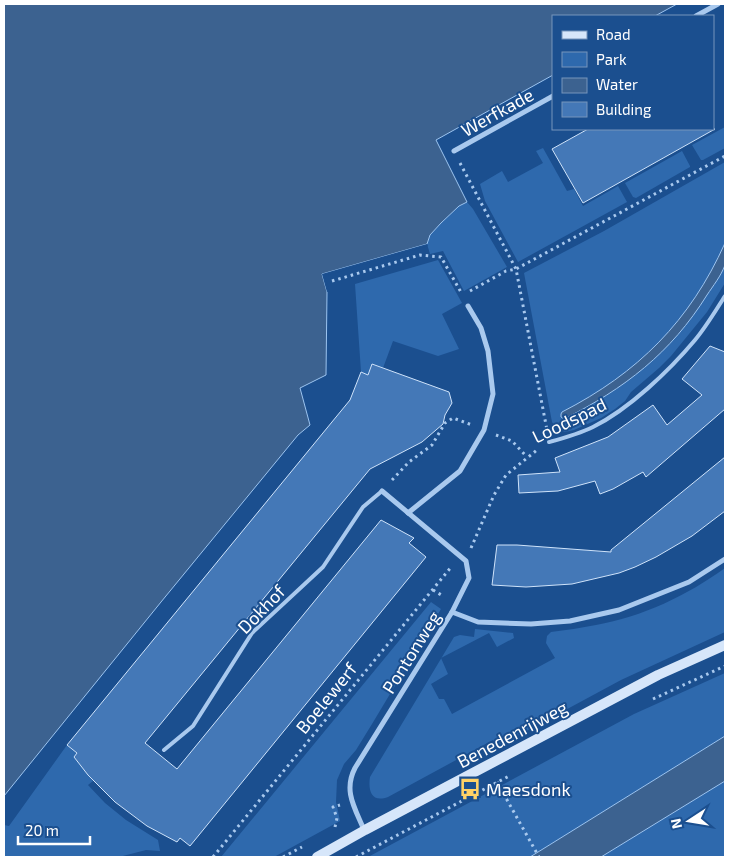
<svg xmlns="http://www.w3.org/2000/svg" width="729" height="861" viewBox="0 0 729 861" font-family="'Exo 2',sans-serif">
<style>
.green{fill:#2e69ad}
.water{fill:#3c6290;stroke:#9cc4f0}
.pier{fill:#1b4f8f}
.building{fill:#4478b7;stroke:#cfe3fa}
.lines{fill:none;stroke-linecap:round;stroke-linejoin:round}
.path{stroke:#a9c9ee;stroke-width:3;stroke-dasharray:2.5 4;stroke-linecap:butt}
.lane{stroke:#a9c9ee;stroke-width:4}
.street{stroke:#a9c9ee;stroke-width:5}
.secondary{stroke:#d6e6fa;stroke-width:10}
.labels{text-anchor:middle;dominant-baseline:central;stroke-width:4;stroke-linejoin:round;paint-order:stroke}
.street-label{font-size:18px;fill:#fff;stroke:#1b4f8f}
.poi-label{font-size:18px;fill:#fff;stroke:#1b4f8f;text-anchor:start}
</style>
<rect width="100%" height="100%" fill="#1b4f8f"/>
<!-- green -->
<g class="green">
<path d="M725,127V148L703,160H701L692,145Z"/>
<path d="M543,148L567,191L574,189L583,206L618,186L627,202L518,262L485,201L480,184L502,171L508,182L543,163L536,151Z"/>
<path d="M682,151L690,166V167L636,198L633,197L625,183Z"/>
<path d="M725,162V283L707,312L671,356L659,368L631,392L625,401L615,409L601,418L574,430L565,432L556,428L552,422L524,273L604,231Z"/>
<path d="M467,202L473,209L507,267L464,291L443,251L430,254L427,244L430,235L441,223L459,206Z"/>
<path d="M438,260L462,303L442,314L459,349L438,356L393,341L383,368L372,364L368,375L361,372L355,284Z"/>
<path d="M725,568V632L621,680L497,747L493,740L388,797C371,803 368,790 370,777L454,637L460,635L474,637L475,629L513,633L514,638L497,647L489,633L441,658L448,674L431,684L439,699H444L452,714L555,658L546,643L547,636L551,632C566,630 581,628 596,625C642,617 688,595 725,568Z"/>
<path d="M431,602L441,609L372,724L356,750L344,764L337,780L336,802L340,821L274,857H221Z"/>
<path d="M725,673V736L530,857H368L634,714Z"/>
<path d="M67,745L77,753L74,757L93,781L88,785L105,803L126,820L158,840L160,851L146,850L119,857H4V825L9,826Z"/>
<path d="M725,781V857H601Z"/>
</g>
<!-- water -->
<g class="water">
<path d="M4,4H677L655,16H553V75L436,140L467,202L459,206L441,223L430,235L427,244L322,274L327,292L326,375L300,388L310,425L298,435L161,602L4,796Z"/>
<path d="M725,243C725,249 727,259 725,265C721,276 713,286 707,295C671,353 624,389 564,419L561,417V414L562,412C638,373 690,321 725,243Z"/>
<path d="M725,736V781L601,857H530Z"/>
</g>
<!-- pier -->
<path class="pier" d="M427,244L428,246L325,276L330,291L327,292L322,274Z"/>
<!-- building -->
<g class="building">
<path d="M588,129H715L583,203L552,149Z"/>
<path d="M710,346L725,352V409L646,477L643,472L613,489L600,494L595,481L558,491L519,493L518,475L560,472L555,458L608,437L653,405L667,425L702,395L682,379Z"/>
<path d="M372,364L449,392L452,403L445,415L443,424L422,442L370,469L145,743L177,769L381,520L414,538L409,543L426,557L190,846L180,838L177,842L147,826L115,802L88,775L74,757L77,753L67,745L350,400L361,372L368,375Z"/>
<path d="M725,457V511L692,536L656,557L635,567L619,573L572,584L526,587L492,585L497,545H517L611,552V550Z"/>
</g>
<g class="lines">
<!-- path -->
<g class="path">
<path d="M460,163L516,269L547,430"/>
<path d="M332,281L420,255L441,257L462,294"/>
<path d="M470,291L506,271L516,269L725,156"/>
<path d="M496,435L512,441L527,457"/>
<path d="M392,480L409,462L432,445L445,423L453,418L472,425"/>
<path d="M471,548L494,495L506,475L537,450"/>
<path d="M433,590L443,596"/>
<path d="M653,699L725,666"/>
<path d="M497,782L539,857"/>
<path d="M335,827L337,818L333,807L340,805"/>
<path d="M213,857L452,566"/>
<path d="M283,857L302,847"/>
<path d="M356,857L511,775"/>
</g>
<!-- lane -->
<g class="lane">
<path d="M549,442C564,438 579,434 593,427C629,409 669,371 695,340C706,327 716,310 725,296"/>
<path d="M164,750L193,726L252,633L323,567L363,507L382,491"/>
</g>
<!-- street -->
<g class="street">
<path d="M696,16L718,4"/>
<path d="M454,151L553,96"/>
<path d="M408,513L460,471L484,430L493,394L488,351L481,328L468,306"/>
<path d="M452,612L478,622L531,624L570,621L619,610L689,582L725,559"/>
<path d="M364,830C355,808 343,791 355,768L452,612L469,578L466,561L382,491"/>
</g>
<!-- secondary -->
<path class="secondary" d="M317,857L365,830L658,675L725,645"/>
</g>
<!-- icons -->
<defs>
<g id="bus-bare" transform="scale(1.725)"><path d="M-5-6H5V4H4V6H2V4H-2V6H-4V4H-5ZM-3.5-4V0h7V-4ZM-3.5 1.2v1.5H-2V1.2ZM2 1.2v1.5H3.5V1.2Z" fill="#ffd166" stroke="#1b4f8f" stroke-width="2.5" paint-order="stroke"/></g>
</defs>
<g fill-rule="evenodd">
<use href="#bus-bare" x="470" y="789"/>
</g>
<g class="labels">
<!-- street labels -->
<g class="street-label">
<text transform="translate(497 112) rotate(-29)">Werfkade</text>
<text transform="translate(569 420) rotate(-26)">Loodspad</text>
<text transform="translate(261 609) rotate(-46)">Dokhof</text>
<text transform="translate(411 652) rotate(-58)">Pontonweg</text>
<text transform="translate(326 698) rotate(-51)">Boelewerf</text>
<text transform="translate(512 734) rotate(-28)">Benedenrijweg</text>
</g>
<!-- poi labels -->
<g class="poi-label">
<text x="486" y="789">Maesdonk</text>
</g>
</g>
<!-- border -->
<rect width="729" height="861" fill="none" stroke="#ffffff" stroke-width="10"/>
<!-- legend -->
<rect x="552" y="15" width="162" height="115" fill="#1b4f8f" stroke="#7695bc"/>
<rect x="562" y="31" width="25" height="8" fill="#d6e6fa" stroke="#7695bc"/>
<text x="596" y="40" font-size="15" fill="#ffffff">Road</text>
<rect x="562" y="52" width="25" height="15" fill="#2e69ad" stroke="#7695bc"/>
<text x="596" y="65" font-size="15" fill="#ffffff">Park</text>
<rect x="562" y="78" width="25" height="15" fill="#3c6290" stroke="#7695bc"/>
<text x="596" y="90" font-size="15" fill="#ffffff">Water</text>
<rect x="562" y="102" width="25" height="15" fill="#4478b7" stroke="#7695bc"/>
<text x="596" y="115" font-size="15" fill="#ffffff">Building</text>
<!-- north arrow -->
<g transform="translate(689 821) rotate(258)" stroke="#1b4f8f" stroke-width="4" paint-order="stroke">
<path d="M0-4L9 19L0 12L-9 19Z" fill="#ffffff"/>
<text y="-8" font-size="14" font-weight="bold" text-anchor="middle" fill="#ffffff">N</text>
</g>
<!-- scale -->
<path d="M18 836v8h72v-8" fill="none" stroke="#ffffff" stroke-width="2.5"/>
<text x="25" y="836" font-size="15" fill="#ffffff" stroke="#1b4f8f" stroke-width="4" paint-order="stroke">20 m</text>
</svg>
